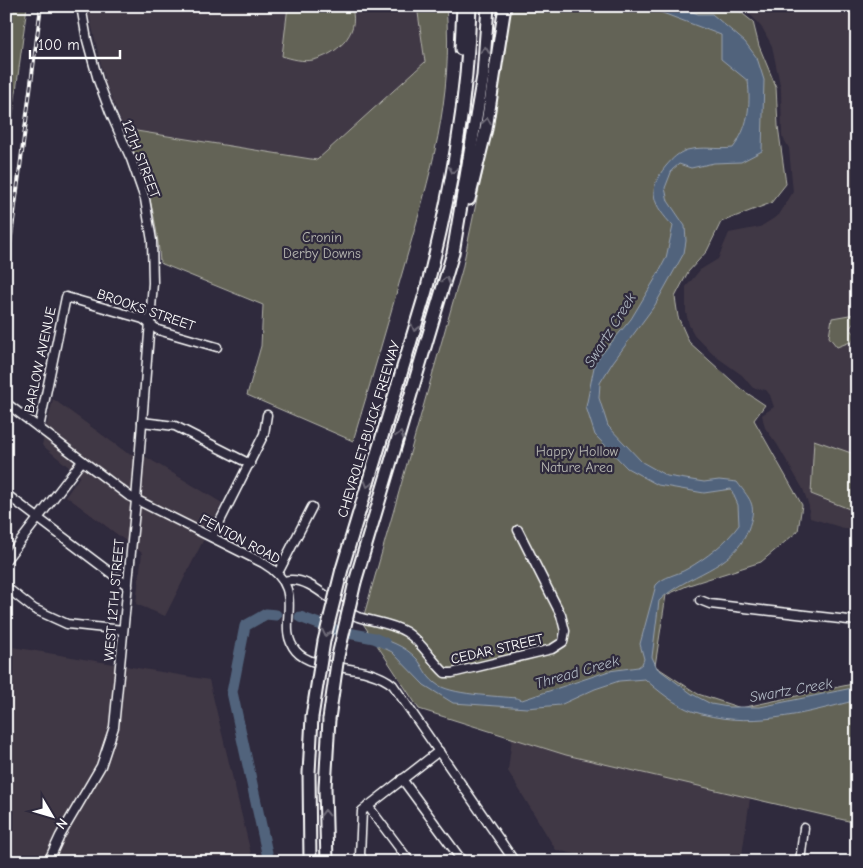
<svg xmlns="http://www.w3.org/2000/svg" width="863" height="868" viewBox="0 0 863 868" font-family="'Comic Neue',sans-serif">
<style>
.built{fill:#413845}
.green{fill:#646456;stroke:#b2b2aa}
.water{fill:#51637b;stroke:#97a1b0}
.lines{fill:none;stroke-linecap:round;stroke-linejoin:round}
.river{stroke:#51637b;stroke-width:11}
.minor-casing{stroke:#fff;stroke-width:11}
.highway-casing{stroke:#fff;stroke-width:15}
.minor{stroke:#2f2a3d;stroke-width:8}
.highway{stroke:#2f2a3d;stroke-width:11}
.rail-casing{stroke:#fff;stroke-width:4}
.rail{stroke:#2f2a3d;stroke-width:2;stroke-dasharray:5.5;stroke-linecap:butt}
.highway-bridge-casing{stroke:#fff;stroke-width:15;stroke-linecap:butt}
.highway-bridge{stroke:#2f2a3d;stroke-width:11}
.oneway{stroke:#6d6a77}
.labels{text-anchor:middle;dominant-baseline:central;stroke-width:4.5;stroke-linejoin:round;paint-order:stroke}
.street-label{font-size:14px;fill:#fff;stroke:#2f2a3d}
.park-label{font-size:14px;fill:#b9b9b3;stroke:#2f2a3d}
.water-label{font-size:15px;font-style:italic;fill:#b1b9c4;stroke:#2f2a3d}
</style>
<rect width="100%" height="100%" fill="#2f2a3d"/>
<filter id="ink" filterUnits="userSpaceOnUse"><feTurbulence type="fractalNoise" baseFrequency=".02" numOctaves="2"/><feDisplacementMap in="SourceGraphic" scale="10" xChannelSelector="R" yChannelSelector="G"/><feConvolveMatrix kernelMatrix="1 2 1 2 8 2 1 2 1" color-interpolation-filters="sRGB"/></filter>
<g filter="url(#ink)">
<!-- built -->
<g class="built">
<path d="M87,6H417L425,62L317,160L124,129L105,82Z"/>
<path d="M743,6H857V532L810,518L809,506L803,489L777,444L765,428L762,415L774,407L770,395L766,390L753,388L742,375L718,358L695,336L689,325L686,312V287L700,270L718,259L729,233L760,227L779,215L793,192L789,148L782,136L781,89L772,46L763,29Z"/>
<path d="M53,399L127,453L146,457L222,503L165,616L136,604L142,553L66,496L80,476L42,445Z"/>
<path d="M6,646L209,680L253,862H6Z"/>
<path d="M512,738L566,755L750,798L741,862H605V860L556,850L508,771Z"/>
</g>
<!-- green -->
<g class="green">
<path d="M6,6H27L6,169Z"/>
<path d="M288,6H340L352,9C360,34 336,55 313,60C303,62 292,59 282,56Z"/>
<path d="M417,6H446C454,98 430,176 405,263C388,322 371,382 353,441L247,395L261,346L263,305L160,263C157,214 144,174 124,129L317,160L425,62Z"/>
<path d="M510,6H733L753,22L759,46L776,87L778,126L786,184L771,203L721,222L707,251L688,272L675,297L678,317L689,342L741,389L765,405L754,420L802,505L798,531L761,562L689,585L666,595L655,666L698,694L741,708L857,683V823L566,755L419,709L362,622L462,270L491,132Z"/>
<path d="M855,314V321L850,328L855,334L853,341L837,347L829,337L832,318Z"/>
<path d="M814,440L857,455V512L811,494Z"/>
</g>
<!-- water -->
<path class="water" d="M644,6H676L698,14H712L745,42L757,58L764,80L762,151L741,162L714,163L691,168L679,164L672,170L665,188L668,201L685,226L686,241L684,253L655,305L613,362L600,383L599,398L608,426L642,462L667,476L704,482L719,480L737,482C752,502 757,505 748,530C733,570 687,573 659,601L652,657L657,668L692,694L711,704L728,707H760L857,687V700C803,714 747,730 692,711C677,706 657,690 645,679L619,681L595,689L560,705L527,708L453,703L424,685L392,652L376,644L370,635C387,640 404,645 417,659C423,666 425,675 435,683C449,695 497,696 517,698L522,700L609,671L638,667L642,664L644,659L640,644L656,585C664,576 677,575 687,569C706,558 726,543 739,525L738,505L731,489L704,493L658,485L627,468L595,435L586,407L595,362L631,319L655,279L666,258L673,226C653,205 646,190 666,166C673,158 678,153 687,150C704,146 717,150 733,148C748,128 751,106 748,81L721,59V35Z"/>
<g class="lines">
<!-- river -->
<g class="river">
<path d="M300,617L338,631L374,638L385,643"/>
<path d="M269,862L232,692L245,626L266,614L276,615"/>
</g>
<!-- minor casing -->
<g class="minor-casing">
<g id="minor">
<path d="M6,403L129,496L263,563C311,591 273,624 296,651C315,673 366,662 393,685L515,862"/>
<path d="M142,422L175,426L250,464"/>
<path d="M39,428L66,297L143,319L158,330L217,347"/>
<path d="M6,494L128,586"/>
<path d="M212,537L264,434L267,415"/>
<path d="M6,560L82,461"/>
<path d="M278,573L312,507"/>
<path d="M284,581C311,574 335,608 358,617C374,622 391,623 406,632C422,642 431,660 445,673H452L552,649L563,642L565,631L561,615L518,530"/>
<path d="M6,587L34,609L67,624L123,630"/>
<path d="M700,600L710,604L857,621"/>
<path d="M402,779L463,862"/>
<path d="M368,806L410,862"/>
<path d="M48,862L60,836L101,766L114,727L136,500L153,283L152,241L145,199L131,159L110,112L98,80L87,40L81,6"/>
<path d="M364,862L360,855L362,811L439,751"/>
<path d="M800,862L804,828"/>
</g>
</g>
<!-- highway casing -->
<g class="highway-casing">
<g id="highway">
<path d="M461,49L463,6"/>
<path d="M469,199L486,129L505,6"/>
<path d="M342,569L426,291C450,197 468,103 470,6"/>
<path d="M355,582L453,253L483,76L488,6"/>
<path d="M310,862L309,773L312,717"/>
<path d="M327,862L325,788L329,719"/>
</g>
</g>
<!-- minor -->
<use href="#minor" class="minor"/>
<!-- highway -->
<use href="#highway" class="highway"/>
<!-- rail casing -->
<g class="rail-casing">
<path id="rail" d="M6,275L41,6"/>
</g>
<!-- rail -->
<use href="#rail" class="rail"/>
<!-- highway-bridge casing -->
<g class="highway-bridge-casing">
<g id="highway-bridge">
<path d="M312,717L324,641L342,569"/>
<path d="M329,719L338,656L355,582"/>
</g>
</g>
<!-- highway-bridge -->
<use href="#highway-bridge" class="highway-bridge"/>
</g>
<!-- one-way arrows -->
<defs><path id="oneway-chevron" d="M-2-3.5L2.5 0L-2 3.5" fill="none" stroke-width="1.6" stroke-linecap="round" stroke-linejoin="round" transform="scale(1.25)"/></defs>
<g class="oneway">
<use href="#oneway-chevron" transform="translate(485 50) rotate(-85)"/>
<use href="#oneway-chevron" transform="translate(487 121) rotate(-81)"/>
<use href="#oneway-chevron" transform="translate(453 170) rotate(100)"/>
<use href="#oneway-chevron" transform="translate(446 280) rotate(-75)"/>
<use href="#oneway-chevron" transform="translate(415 328) rotate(107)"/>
<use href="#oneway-chevron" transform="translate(400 435) rotate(-73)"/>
<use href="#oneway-chevron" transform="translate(368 484) rotate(107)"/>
<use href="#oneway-chevron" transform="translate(326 633) rotate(102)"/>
<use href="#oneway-chevron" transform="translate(325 813) rotate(-91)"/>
</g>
</g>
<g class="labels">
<!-- street labels -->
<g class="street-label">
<text transform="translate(141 159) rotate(69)">12TH STREET</text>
<text transform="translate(146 310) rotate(19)">BROOKS STREET</text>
<text transform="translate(40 360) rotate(-78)">BARLOW AVENUE</text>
<text transform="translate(369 429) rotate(-73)">CHEVROLET-BUICK FREEWAY</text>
<text transform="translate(240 539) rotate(28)">FENTON ROAD</text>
<text transform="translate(114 600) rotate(-85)">WEST 12TH STREET</text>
<text transform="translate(497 649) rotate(-13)">CEDAR STREET</text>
</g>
<!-- park labels -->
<g class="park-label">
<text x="322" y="237">Cronin<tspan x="322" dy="16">Derby Downs</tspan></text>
<text x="577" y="451">Happy Hollow<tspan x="577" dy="16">Nature Area</tspan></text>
</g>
<!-- water labels -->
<g class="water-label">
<text transform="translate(610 330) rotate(-58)">Swartz Creek</text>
<text transform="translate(577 672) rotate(-16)">Thread Creek</text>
<text transform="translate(791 690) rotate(-10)">Swartz Creek</text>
</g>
</g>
<!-- margin -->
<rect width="863" height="868" fill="none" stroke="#2f2a3d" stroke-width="25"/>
<rect x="12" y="12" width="838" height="843" fill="none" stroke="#fff" stroke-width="2" filter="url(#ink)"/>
<!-- north arrow -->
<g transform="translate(52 816) rotate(128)" stroke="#2f2a3d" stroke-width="4" paint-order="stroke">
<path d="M0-4L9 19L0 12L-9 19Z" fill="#ffffff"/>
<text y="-8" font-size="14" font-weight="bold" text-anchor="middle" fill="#ffffff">N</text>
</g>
<!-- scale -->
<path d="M30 50v8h90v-8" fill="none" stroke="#ffffff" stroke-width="2.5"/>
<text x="38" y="50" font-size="15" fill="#ffffff" stroke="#2f2a3d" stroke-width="4" paint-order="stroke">100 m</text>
</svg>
